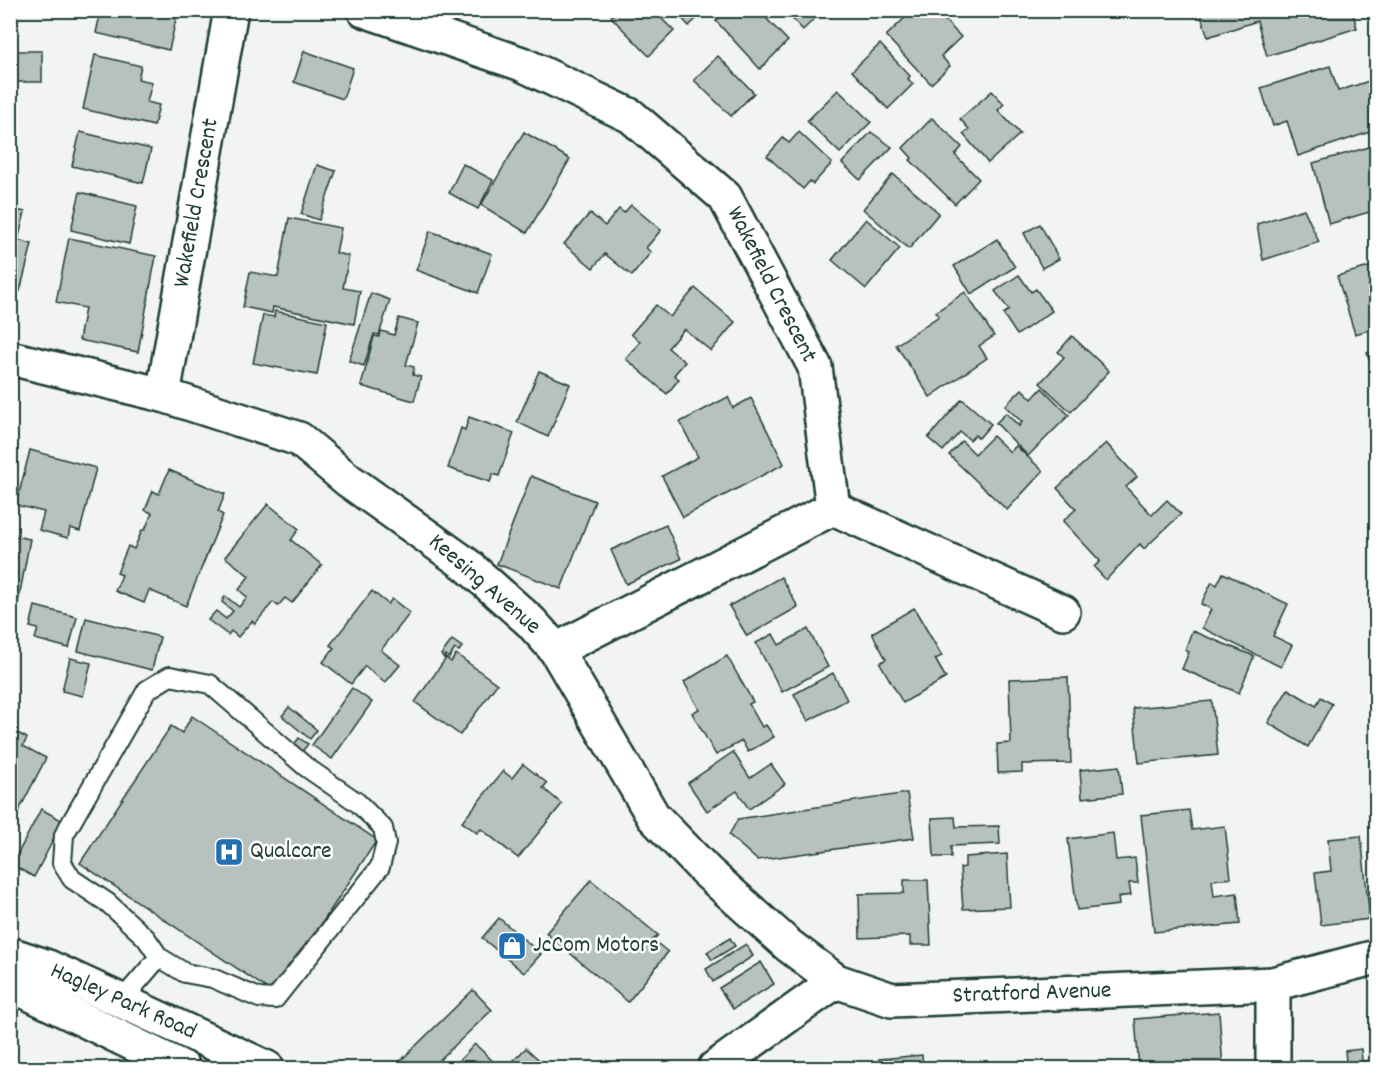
<svg xmlns="http://www.w3.org/2000/svg" width="1387" height="1079" viewBox="0 0 1387 1079" font-family="Dekko,sans-serif">
<style>
.building{fill:#b7c1bd;stroke:#1f3d34;stroke-width:1.5}
.lines{fill:none;stroke-linecap:round;stroke-linejoin:round}
.lane-casing{stroke:#1f3d34;stroke-width:22}
.street-casing{stroke:#1f3d34;stroke-width:38}
.primary-casing{stroke:#1f3d34;stroke-width:38}
.lane{stroke:#fff;stroke-width:18}
.street{stroke:#fff;stroke-width:33}
.primary{stroke:#fff;stroke-width:33}
.labels{text-anchor:middle;dominant-baseline:central;stroke-width:5;stroke-linejoin:round;paint-order:stroke}
.street-label{font-size:24px;fill:#1f3d34;stroke:#fff}
.poi-label{font-size:24px;fill:#1f3d34;stroke:#fff;text-anchor:start}
</style>
<rect width="100%" height="100%" fill="#f2f3f3"/>
<filter id="ink" filterUnits="userSpaceOnUse"><feTurbulence type="fractalNoise" baseFrequency=".0167" numOctaves="2"/><feDisplacementMap in="SourceGraphic" scale="12" xChannelSelector="R" yChannelSelector="G"/><feConvolveMatrix kernelMatrix="1 2 1 2 8 2 1 2 1" color-interpolation-filters="sRGB"/></filter>
<g filter="url(#ink)">
<!-- building -->
<g class="building">
<path d="M101,10H178L169,50L96,33Z"/>
<path d="M617,10H653L674,31L649,56L611,17Z"/>
<path d="M674,10H705L689,26Z"/>
<path d="M727,10H772L765,17L788,41L760,69L716,21Z"/>
<path d="M784,10H823L803,30Z"/>
<path d="M913,10H935L961,37L941,56L950,66L931,84L886,36Z"/>
<path d="M1199,10H1352L1357,28L1267,56L1257,21L1208,37Z"/>
<path d="M880,44L910,76L908,79L913,84L888,109L852,71Z"/>
<rect x="10" y="51" width="32" height="31"/>
<path d="M304,51L353,68L343,99L294,82Z"/>
<path d="M95,55L141,66L138,79L152,82L147,102L159,105L154,126L83,109Z"/>
<path d="M718,56L754,93L731,116L694,80Z"/>
<path d="M1330,66L1338,91L1369,81L1376,105V130L1298,156L1287,121L1273,126L1261,88Z"/>
<path d="M838,90L871,122L840,153L807,121Z"/>
<path d="M992,91L1004,104L998,110L1020,134L988,163L963,134L969,129L960,119Z"/>
<path d="M932,118L962,147L955,155L979,179L955,204L910,160L912,158L903,148Z"/>
<path d="M80,132L151,149L143,183L72,166Z"/>
<path d="M524,132L570,159L527,233L481,205Z"/>
<path d="M799,132L832,163L813,184L810,181L803,189L767,156L783,138L789,143Z"/>
<path d="M871,132L892,147L860,180L842,163Z"/>
<path d="M1376,145V210L1329,224L1313,163Z"/>
<path d="M463,164L493,180L478,209L449,193Z"/>
<path d="M317,165L336,171L319,220L301,214Z"/>
<path d="M10,169L16,170L12,188L10,187Z"/>
<path d="M893,174L939,213L909,249L863,209Z"/>
<path d="M80,192L137,206L129,244L71,230Z"/>
<path d="M631,205L661,230L646,248L651,252L632,276L605,254L593,268L564,244L590,213L605,226L619,209L624,213Z"/>
<path d="M10,208L25,212L18,240L32,244L20,291L10,289Z"/>
<path d="M1304,209L1319,242L1263,260L1257,224Z"/>
<path d="M289,218L341,228L336,253L349,256L343,288L360,291L354,324L273,307L272,313L243,307L250,272L278,277Z"/>
<path d="M866,219L900,248L866,289L832,260Z"/>
<path d="M1040,224L1059,259L1042,268L1024,233Z"/>
<path d="M430,231L492,254L478,293L416,270Z"/>
<path d="M69,238L156,256L138,352L79,340L85,308L56,302Z"/>
<path d="M997,239L1015,267L971,294L954,266Z"/>
<path d="M1376,265V328L1355,334L1337,276Z"/>
<path d="M1019,275L1031,292L1036,289L1052,311L1017,335L1003,314L1009,310L995,291Z"/>
<path d="M695,288L735,322L711,351L684,329L668,348L685,362L674,375L679,379L667,394L626,359L640,342L631,334L656,305L670,317Z"/>
<path d="M965,292L994,336L979,346L987,358L930,397L896,345L939,316L936,312Z"/>
<path d="M371,293L390,300L379,335L374,334L364,366L349,361Z"/>
<path d="M275,311L327,322L317,375L253,363L263,315L274,317Z"/>
<path d="M399,318L418,323L406,365L414,367L413,375L421,377L414,401L361,386L374,336L379,337L381,331L394,335Z"/>
<path d="M1072,336L1109,371L1071,412L1040,383L1064,357L1058,352Z"/>
<path d="M1376,350V382L1367,353Z"/>
<path d="M539,371L570,384L548,437L517,422Z"/>
<path d="M1042,388L1069,415L1028,456L996,423L1006,413L1019,426L1022,422L1005,406L1022,389L1032,399Z"/>
<path d="M728,397L733,408L751,398L784,464L683,517L662,476L698,457L680,422Z"/>
<path d="M962,399L991,424L979,438L975,435L970,440L960,432L943,451L928,438Z"/>
<path d="M469,417L514,433L499,476L493,474L490,482L448,468L461,428L465,430Z"/>
<path d="M993,436L1010,452L1016,446L1043,471L1007,510L949,455L962,441L975,454Z"/>
<path d="M1106,443L1137,477L1126,487L1152,515L1167,500L1181,514L1144,549L1140,544L1106,580L1094,567L1100,561L1063,521L1076,509L1057,488Z"/>
<path d="M30,450L96,468L80,531L70,528L68,538L39,530L44,512L16,505Z"/>
<path d="M169,470L225,494L218,512L223,515L186,606L149,590L144,603L115,591L122,575L117,573L128,546L134,549L142,530H145L152,513L145,510L153,491L159,494Z"/>
<path d="M531,476L595,501L561,589L497,564Z"/>
<path d="M268,504L299,529L291,540L322,565L292,603L285,598L278,606L273,602L255,624L252,621L238,637L231,631L228,635L208,620L216,611L226,619L233,611L222,602L225,596L239,607L247,597L239,590L249,576L225,557Z"/>
<path d="M666,525L681,559L626,584L611,550Z"/>
<path d="M10,535L30,539L13,630L10,629Z"/>
<path d="M1223,573L1288,604L1273,636L1292,645L1281,667L1202,628L1211,609L1201,604L1212,582L1217,585Z"/>
<path d="M781,577L798,607L747,636L729,606Z"/>
<path d="M372,591L388,604L392,599L410,613L381,650L400,665L385,683L365,666L351,684L323,662L334,648L330,645Z"/>
<path d="M35,606L77,617L69,648L35,639L38,629L30,627Z"/>
<path d="M914,608L942,656L935,659L946,678L903,703L880,663L886,659L872,633Z"/>
<path d="M86,618L160,637L152,670L78,651Z"/>
<path d="M808,629L828,667L782,692L756,643L773,634L779,645Z"/>
<path d="M1192,631L1254,656L1239,693L1182,669L1189,652L1185,650Z"/>
<path d="M452,640L462,647L459,651L455,649L449,658L446,655L444,658L441,655Z"/>
<path d="M456,654L497,684L460,735L415,702L446,658L451,662Z"/>
<path d="M727,656L753,702L749,704L762,727L766,725L774,737L748,752L742,741L716,755L692,713L699,709L684,682Z"/>
<path d="M70,658L91,663L83,696L62,691Z"/>
<path d="M833,673L847,700L808,721L794,694Z"/>
<path d="M1068,677L1071,763L1022,764V772L998,773L997,744L1011,743L1009,679Z"/>
<path d="M352,688L372,702L332,759L312,745Z"/>
<path d="M1288,689L1316,706L1321,697L1332,704L1308,747L1268,723Z"/>
<path d="M1212,701L1218,755L1139,763L1133,708Z"/>
<path d="M289,707L317,730L310,739L282,716Z"/>
<path d="M192,716L377,840L275,994L80,863L171,726L182,733Z"/>
<path d="M10,729L27,738L23,746L46,758L13,822L10,821Z"/>
<path d="M299,738L308,744L301,753L293,746Z"/>
<path d="M733,752L750,778L771,764L785,784L749,809L737,791L707,811L688,783Z"/>
<path d="M523,764L547,783L543,788L562,804L518,858L481,829L477,833L462,822L503,771L512,778Z"/>
<path d="M1119,766L1122,794L1082,798L1080,770Z"/>
<path d="M907,793L914,838L757,860L729,835L738,819Z"/>
<path d="M41,809L63,821L34,877L12,865Z"/>
<path d="M1189,810L1192,830L1225,826L1231,878L1212,880L1214,896L1237,893L1240,924L1154,932L1141,815Z"/>
<path d="M955,817L956,827L999,826L1000,844L951,846V857H934L932,818Z"/>
<path d="M1113,833L1116,860L1135,858L1138,883H1129L1131,895L1118,897L1119,905L1077,910L1068,839Z"/>
<path d="M1361,836L1370,919L1321,925L1315,873L1331,871L1328,839Z"/>
<path d="M1007,854L1010,907L963,909L960,868L965,867V857Z"/>
<path d="M591,880L658,935L653,940L668,952L628,1002L546,933Z"/>
<path d="M904,880H928L931,945H910V936L860,938L859,894L904,893Z"/>
<path d="M499,918L541,954L524,973L482,938Z"/>
<path d="M730,938L735,946L712,960L707,952Z"/>
<path d="M746,944L753,956L713,982L706,969Z"/>
<path d="M761,962L774,984L733,1009L719,988Z"/>
<path d="M473,990L492,1010L431,1068H393Z"/>
<path d="M1219,1012L1223,1068H1139L1135,1019Z"/>
<path d="M475,1044L500,1068H452Z"/>
<path d="M526,1048L548,1068H506Z"/>
<path d="M1361,1049L1362,1061L1376,1060V1068H1341L1346,1061L1345,1051Z"/>
<path d="M922,1055L923,1068H880L879,1059Z"/>
</g>
<g class="lines">
<!-- lane casing -->
<g class="lane-casing">
<path id="lane" d="M122,1000L159,957L146,938L108,903L72,879L62,863L64,835L147,690L170,676L210,684L306,767L358,803L383,828L386,843L380,867L275,999L259,998L212,978L185,973L159,957"/>
</g>
<!-- street casing -->
<g class="street-casing">
<g id="street">
<path d="M364,10L522,64L631,116L725,197L815,367L833,508L556,650"/>
<path d="M10,358L163,395L299,439L348,480L467,565L531,622L556,650L653,816L706,871L788,945L836,981L892,1000L1273,984L1376,957"/>
<path d="M163,395L231,10"/>
<path d="M833,508L1063,612"/>
<path d="M1273,984V1068"/>
<path d="M715,1068L836,981"/>
</g>
</g>
<!-- primary casing -->
<g class="primary-casing">
<g id="primary">
<path d="M10,954L48,967L267,1068"/>
<path d="M10,984L183,1068"/>
</g>
</g>
<!-- lane -->
<use href="#lane" class="lane"/>
<!-- street -->
<use href="#street" class="street"/>
<!-- primary -->
<use href="#primary" class="primary"/>
</g>
</g>
<!-- icons -->
<defs>
<g id="hospital-square" transform="scale(1.5)"><rect x="-9" y="-9" width="18" height="18" rx="4" fill="#1f6fb2" stroke="#fff"/><path d="M-5-5h3v3.5h4V-5h3V5h-3V1.5h-4V5h-3Z" fill="#fff"/></g>
<g id="shop-square" transform="scale(1.5)"><rect x="-9" y="-9" width="18" height="18" rx="4" fill="#1f6fb2" stroke="#fff"/><path d="M-5-2.5h2.3a2.7 3.5 0 0 1 5.4 0H5L5.5 6h-11ZM-1.5-2.5h3a1.5 2.3 0 0 0-3 0Z" fill="#fff"/></g>
</defs>
<g fill-rule="evenodd">
<use href="#hospital-square" x="229" y="852"/>
<use href="#shop-square" x="512" y="946"/>
</g>
<g class="labels">
<!-- street labels -->
<g class="street-label">
<text transform="translate(197 203) rotate(-80)">Wakefield Crescent</text>
<text transform="translate(771 285) rotate(63)">Wakefield Crescent</text>
<text transform="translate(484 585) rotate(41)">Keesing Avenue</text>
<text transform="translate(1032 994) rotate(-2)">Stratford Avenue</text>
<text transform="translate(123 1002) rotate(24)">Hagley Park Road</text>
</g>
<!-- poi labels -->
<g class="poi-label">
<text x="250" y="852">Qualcare</text>
<text x="533" y="946">JcCom Motors</text>
</g>
</g>
<!-- margin -->
<rect width="1387" height="1079" fill="none" stroke="#fff" stroke-width="36"/>
<rect x="18" y="18" width="1351" height="1043" fill="none" stroke="#1f3d34" stroke-width="2" filter="url(#ink)"/>
</svg>
